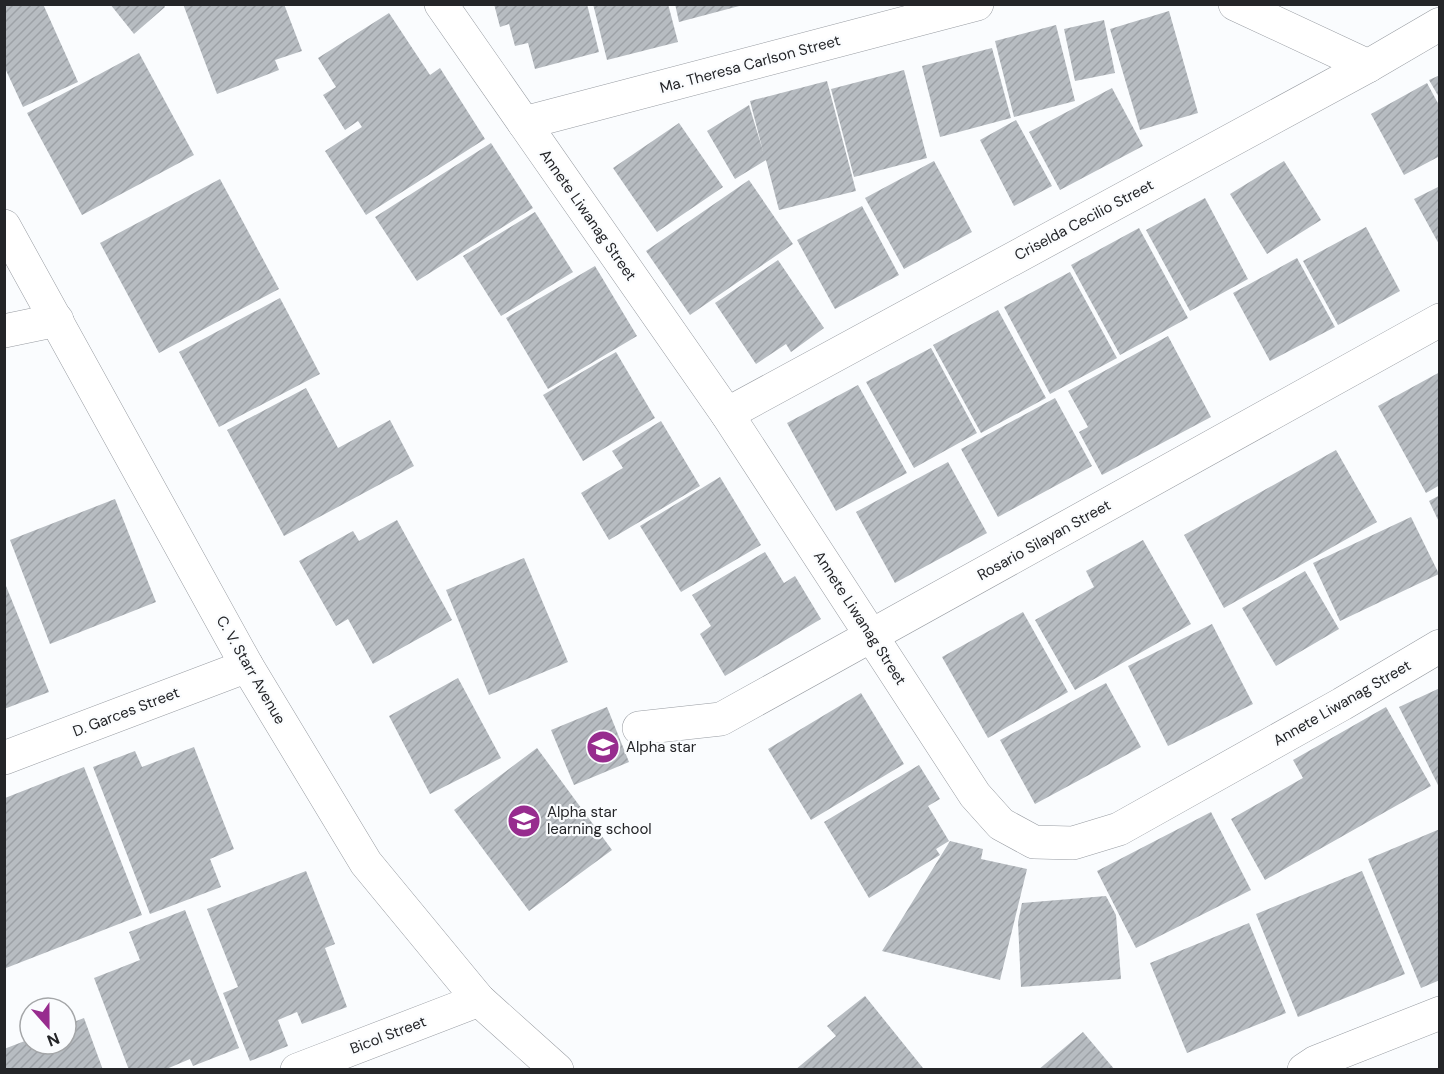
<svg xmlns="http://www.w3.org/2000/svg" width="1444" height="1074" viewBox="0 0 1444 1074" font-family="'DM Sans',sans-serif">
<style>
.building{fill:url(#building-hatch)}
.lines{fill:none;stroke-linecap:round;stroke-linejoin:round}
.minor-casing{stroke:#989ca2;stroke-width:34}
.secondary-casing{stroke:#989ca2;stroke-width:34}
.minor{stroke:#fff;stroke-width:33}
.secondary{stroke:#fff;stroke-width:33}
.labels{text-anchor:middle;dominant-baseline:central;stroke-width:4.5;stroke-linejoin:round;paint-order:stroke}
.street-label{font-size:15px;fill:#242528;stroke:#fafcfe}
.poi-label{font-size:15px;fill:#242528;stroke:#fafcfe;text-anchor:start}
</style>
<defs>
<pattern id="building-hatch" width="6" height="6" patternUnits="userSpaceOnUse" patternTransform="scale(1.5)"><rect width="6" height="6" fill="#b7bcc1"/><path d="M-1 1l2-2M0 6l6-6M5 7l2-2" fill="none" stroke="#9da1a6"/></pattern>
</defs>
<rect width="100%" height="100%" fill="#fafcfe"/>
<!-- building -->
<g class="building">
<path d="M4,4H43L78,82L23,107L4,66Z"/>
<path d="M110,4H163L165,7L134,34Z"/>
<path d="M183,4H284L302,51L275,60L279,70L217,94Z"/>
<path d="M494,4H587L599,52L535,69L528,43L515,46L509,24L500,27Z"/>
<path d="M593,4H668L678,42L607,60Z"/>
<path d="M675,4H742L743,5L679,22Z"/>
<path d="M1169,11L1198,113L1140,130L1110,29Z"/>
<path d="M389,13L430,75L440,68L485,139L366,215L325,151L362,127L358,121L345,130L323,95L336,87L318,58Z"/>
<path d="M1104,20L1115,73L1075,81L1064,29Z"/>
<path d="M1056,25L1075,101L1014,117L995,41Z"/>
<path d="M992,48L1011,118L940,137L922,66Z"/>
<path d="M139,53L194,155L82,215L27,113Z"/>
<path d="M904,70L927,158L854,177L831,89Z"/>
<path d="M1440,75V99L1429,80Z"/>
<path d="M827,81L856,191L779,210L766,160L735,179L707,131L749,105L763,151L750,101Z"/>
<path d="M1427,83L1440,107V156L1404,175L1371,114Z"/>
<path d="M1112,88L1143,146L1060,190L1029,132Z"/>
<path d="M1016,120L1052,186L1014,206L980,140Z"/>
<path d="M679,123L723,187L657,232L613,168Z"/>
<path d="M491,143L533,208L417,281L375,217Z"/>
<path d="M934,161L972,232L904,269L865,198Z"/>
<path d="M1284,161L1321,220L1267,254L1230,194Z"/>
<path d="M220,179L279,289L159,353L100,243Z"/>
<path d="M749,180L793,244L690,315L646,251Z"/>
<path d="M1440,186V246L1414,199Z"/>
<path d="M1205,198L1248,279L1190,311L1146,230Z"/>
<path d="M862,206L899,275L835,309L797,240Z"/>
<path d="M535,212L573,272L501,316L463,256Z"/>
<path d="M1366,227L1400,291L1338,325L1303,261Z"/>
<path d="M1139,228L1188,318L1120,355L1071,265Z"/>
<path d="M1297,258L1335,327L1270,361L1233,293Z"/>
<path d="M778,260L824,328L791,352L786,344L756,364L715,303Z"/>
<path d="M595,266L637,336L548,389L506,318Z"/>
<path d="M1070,272L1117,358L1050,394L1004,307Z"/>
<path d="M280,298L320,374L219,427L179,352Z"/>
<path d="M998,310L1046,398L981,433L933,345Z"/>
<path d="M1168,336L1211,417L1102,475L1079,432L1088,427L1068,391Z"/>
<path d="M931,348L977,433L914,468L866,382Z"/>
<path d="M616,352L655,418L583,461L543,395Z"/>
<path d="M1440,372V485L1426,493L1378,406Z"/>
<path d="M858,385L907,473L836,511L787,423Z"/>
<path d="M306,388L338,448L390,420L414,466L284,536L227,430Z"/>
<path d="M1055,398L1092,466L998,517L961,449Z"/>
<path d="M661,421L700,486L609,540L581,493L623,468L612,451Z"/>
<path d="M1336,450L1377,522L1224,608L1184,535Z"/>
<path d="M948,462L987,533L895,583L856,512Z"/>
<path d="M720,477L761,545L681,592L640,526Z"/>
<path d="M1440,495V524L1429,501Z"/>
<path d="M115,499L156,602L50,644L10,540Z"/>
<path d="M1411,517L1439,574L1340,621L1313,563Z"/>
<path d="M397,520L452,620L373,664L348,619L336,626L299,561L353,531L359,541Z"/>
<path d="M1143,540L1191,624L1075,690L1035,620L1094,587L1086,571Z"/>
<path d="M765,552L784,583L795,576L821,619L725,676L700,634L711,626L692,595Z"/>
<path d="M524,558L568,662L489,695L446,590Z"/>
<path d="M1305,571L1339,629L1276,666L1242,608Z"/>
<path d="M4,581L49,692L4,709Z"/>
<path d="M1023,612L1068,692L988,738L942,657Z"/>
<path d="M1212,624L1253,704L1168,746L1128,666Z"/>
<path d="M458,678L501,758L430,794L389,716Z"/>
<path d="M1106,683L1141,747L1035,804L1000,740Z"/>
<path d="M1440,688V789L1399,707Z"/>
<path d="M861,693L904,764L811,820L768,749Z"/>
<path d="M607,707L629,762L574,785L551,730Z"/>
<path d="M1386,707L1431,786L1265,880L1231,819L1303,778L1293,760Z"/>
<path d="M194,747L234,849L210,859L221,887L150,914L93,767L135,751L142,767Z"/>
<path d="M537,748L612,850L529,911L454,810Z"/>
<path d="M919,765L940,799L928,806L949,841L936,849L940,855L869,898L824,822Z"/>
<path d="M84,767L142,915L6,968L5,798Z"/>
<path d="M1211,812L1251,890L1136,948L1097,871Z"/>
<path d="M1440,829V980L1421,988L1368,859Z"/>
<path d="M950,841L983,849L981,859L1027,869L1000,980L882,951Z"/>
<path d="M306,871L335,944L325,948L347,1007L302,1024L297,1012L278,1020L288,1046L250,1061L223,993L238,987L207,909Z"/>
<path d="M1362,871L1405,974L1298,1017L1256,914Z"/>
<path d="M1106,896L1116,915L1121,979L1021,987L1018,922L1022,903Z"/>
<path d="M185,910L239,1048L193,1066L190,1059L164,1070H129L94,978L140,960L129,932Z"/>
<path d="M1249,923L1286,1013L1187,1053L1150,963Z"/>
<path d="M865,996L923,1068L795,1070L836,1036L827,1026Z"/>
<path d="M84,1018L103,1070H4V1049L30,1039V1044H66V1025Z"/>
<path d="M1083,1032L1115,1070H1038Z"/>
</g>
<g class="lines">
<!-- minor casing -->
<g class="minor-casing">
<g id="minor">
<path d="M441,4L727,414L975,795L1001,824L1034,842L1073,843L1119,829L1342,704L1440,646"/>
<path d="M1235,4L1368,66"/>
<path d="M524,123L977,4"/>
<path d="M4,331L57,320"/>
<path d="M727,414L1368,66L1440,24"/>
<path d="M639,728L721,719L1440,320"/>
<path d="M4,758L247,666"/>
<path d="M297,1070L479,1000"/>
<path d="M1304,1070L1316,1062L1440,1013"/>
</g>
</g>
<!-- secondary casing -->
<g class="secondary-casing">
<path id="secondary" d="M4,226L247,666L366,863L479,1000L557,1070"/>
</g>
<!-- minor -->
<use href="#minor" class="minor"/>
<!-- secondary -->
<use href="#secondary" class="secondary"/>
</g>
<!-- icons -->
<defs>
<g id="school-disc" transform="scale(1.725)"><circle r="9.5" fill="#972c8e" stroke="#fafcfe"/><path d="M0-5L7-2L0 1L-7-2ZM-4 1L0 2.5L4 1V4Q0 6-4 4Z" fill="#fff"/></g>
</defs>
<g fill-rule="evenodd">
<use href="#school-disc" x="603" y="747"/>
<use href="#school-disc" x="524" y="821"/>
</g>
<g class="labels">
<!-- street labels -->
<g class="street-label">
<text transform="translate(750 64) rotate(-15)">Ma. Theresa Carlson Street</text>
<text transform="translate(588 215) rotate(55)">Annete Liwanag Street</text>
<text transform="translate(1084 220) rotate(-28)">Criselda Cecilio Street</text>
<text transform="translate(1044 540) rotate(-29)">Rosario Silayan Street</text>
<text transform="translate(860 618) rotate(57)">Annete Liwanag Street</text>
<text transform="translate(251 670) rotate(60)">C. V. Starr Avenue</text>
<text transform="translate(1342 703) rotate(-30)">Annete Liwanag Street</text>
<text transform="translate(126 712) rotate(-21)">D. Garces Street</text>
<text transform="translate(388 1035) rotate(-21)">Bicol Street</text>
</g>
<!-- poi labels -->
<g class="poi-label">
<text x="626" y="747">Alpha star</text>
<text x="547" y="812">Alpha star<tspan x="547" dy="17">learning school</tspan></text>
</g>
</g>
<!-- border -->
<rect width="1444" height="1074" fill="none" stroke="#242528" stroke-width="12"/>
<!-- north arrow -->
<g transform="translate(48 1026) rotate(159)"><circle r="28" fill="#fafcfe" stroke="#a4a6a8" stroke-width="1.5"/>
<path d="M0-4.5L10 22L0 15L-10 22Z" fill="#972c8e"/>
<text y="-9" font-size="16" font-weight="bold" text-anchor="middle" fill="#242528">N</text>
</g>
</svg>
